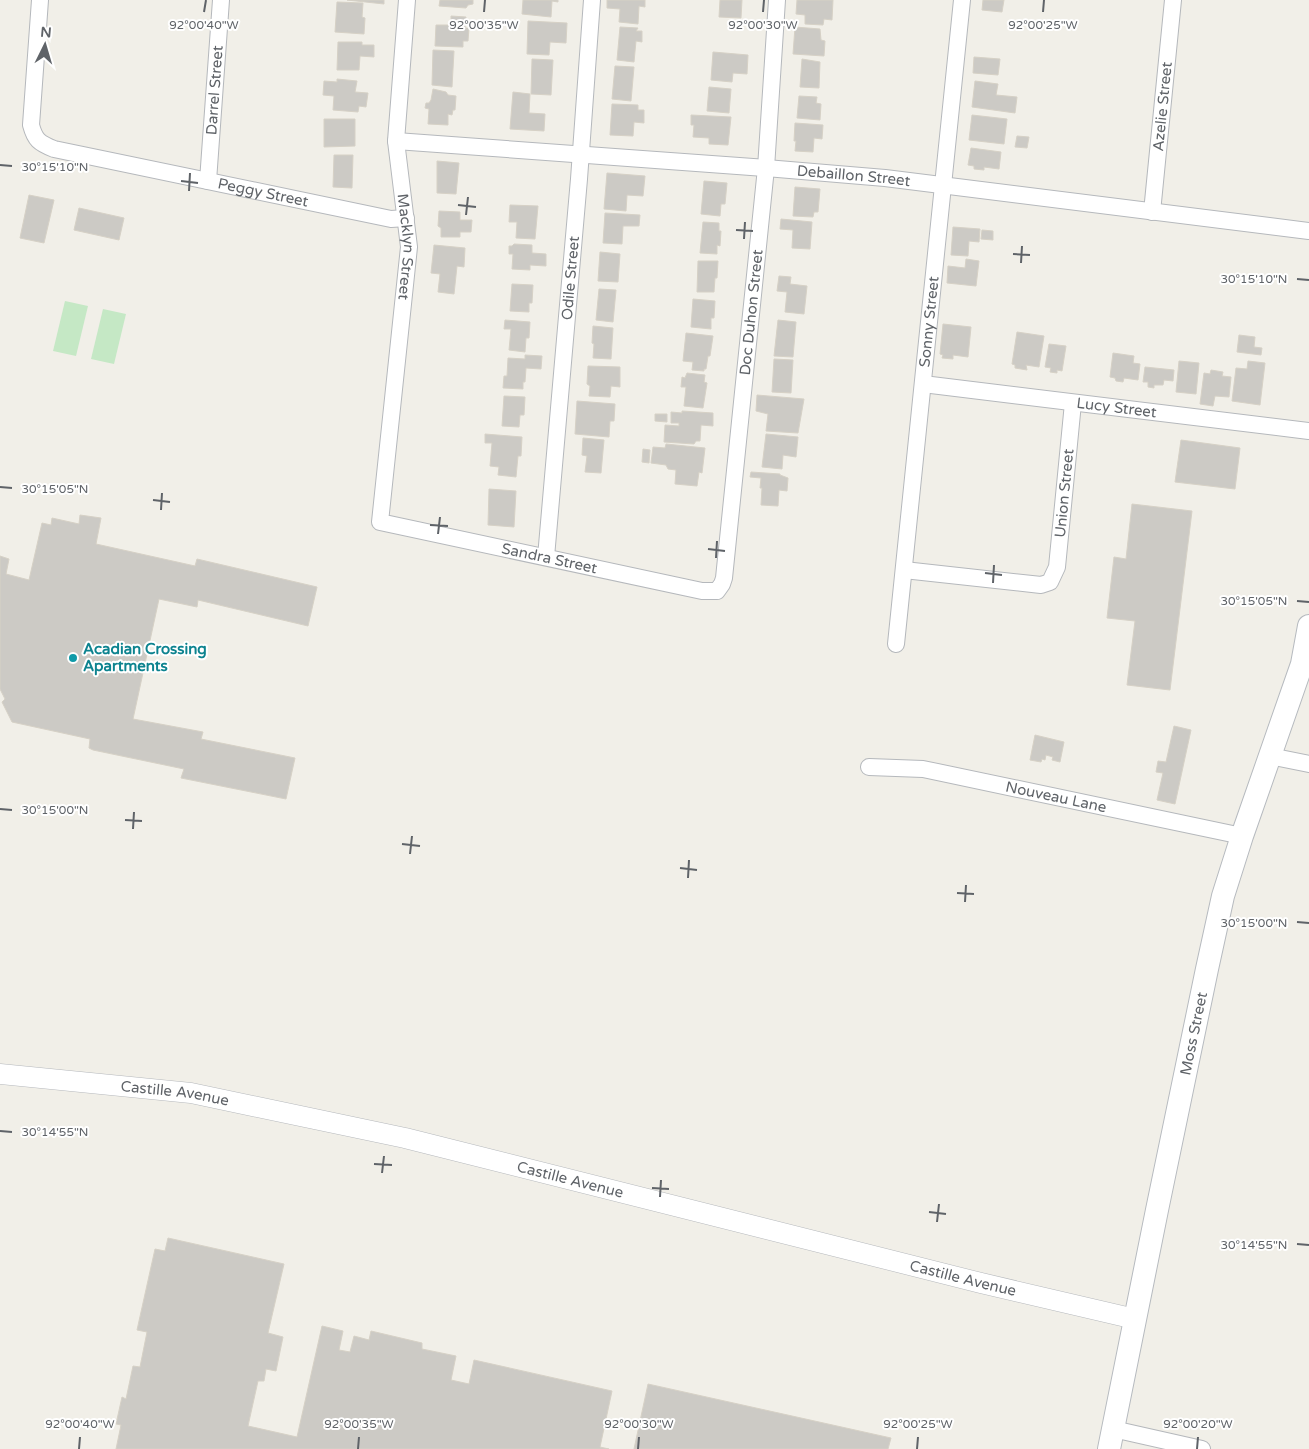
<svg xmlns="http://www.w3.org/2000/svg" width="1309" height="1449" viewBox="0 0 1309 1449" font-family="'Varela Round',sans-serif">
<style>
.green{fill:#c5e8c5}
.building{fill:#cccac5;stroke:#d6d1c6}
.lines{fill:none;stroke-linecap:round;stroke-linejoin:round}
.minor-casing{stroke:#b5b8bc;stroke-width:18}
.tertiary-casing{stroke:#b5b8bc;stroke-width:21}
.secondary-casing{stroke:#b6babf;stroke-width:24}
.minor{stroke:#fff;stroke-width:16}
.tertiary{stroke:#fff;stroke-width:20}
.secondary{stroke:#fff;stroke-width:22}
.ticks{fill:none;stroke:#5f6368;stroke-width:2}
.culture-dot{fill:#0f9aa8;stroke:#fff;stroke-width:2}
.labels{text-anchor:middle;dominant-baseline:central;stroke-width:4;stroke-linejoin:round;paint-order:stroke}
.street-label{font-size:15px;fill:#5f6368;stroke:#fff}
.culture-label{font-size:15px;font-weight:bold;fill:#0d838f;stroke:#fff;text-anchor:start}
.ticks-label{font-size:12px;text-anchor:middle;fill:#5f6368;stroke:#fff;stroke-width:4;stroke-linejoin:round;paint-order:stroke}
</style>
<rect width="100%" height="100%" fill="#f1efe8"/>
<!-- green -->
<g class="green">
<path d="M65,301L88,306L76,356L53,351Z"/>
<path d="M103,309L126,314L114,364L91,359Z"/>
</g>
<!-- building -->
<g class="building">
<path d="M347,0H384V4Z"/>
<path d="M440,0H473V4L468,5L466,8L439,6Z"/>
<path d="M523,0H558V2L552,1L551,17L522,14Z"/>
<path d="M607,0H645V7L639,6L638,24L619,22L620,9L607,8Z"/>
<path d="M720,0H742L741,18L719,17Z"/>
<path d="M797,0H833L832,20L824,19L823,25L805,24V15L796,14Z"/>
<path d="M983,0H1004L1002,12L982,10Z"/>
<path d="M337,2L363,3L362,17L365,18L364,34L335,32Z"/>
<path d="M451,16L466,17L465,28H469L468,41H463V47L435,46L436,25H451Z"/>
<path d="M528,21L567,23L566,43L550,42L549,55L527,54Z"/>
<path d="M620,27L638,28L636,31H642V42L636,41L634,62L617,60Z"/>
<path d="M795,27L820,29L821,40L825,41L824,56L793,54Z"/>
<path d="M338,42H362V45H374V57L360,56L359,70H337Z"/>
<path d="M433,50L454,51L452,87L432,85Z"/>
<path d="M713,52L748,55L747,74L733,73L732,82L711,80Z"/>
<path d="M974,57L1000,59L998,75L973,73Z"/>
<path d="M532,59L553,60L551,95L531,94Z"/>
<path d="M802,59L820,62L819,88L800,87Z"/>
<path d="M615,66L634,67L631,101L612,99Z"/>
<path d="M337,79L357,81L355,92L368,93L366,107L359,106L358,112L333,110L334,96L323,95L324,81L337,82Z"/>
<path d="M975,81L998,84L996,95L1017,97L1015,113L972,107Z"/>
<path d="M709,87L731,89L729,113L707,111Z"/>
<path d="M433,89L446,92L448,95L456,96L455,110H453L452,115L448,114V125L428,124L429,109L425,108L426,103H429L431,100Z"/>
<path d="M513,92L530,94L529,113L545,114L544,131L510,129Z"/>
<path d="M799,96L817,97L816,103L821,104L820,120L797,118Z"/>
<path d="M612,104L638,105V110H644V123L634,122L633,136L610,135Z"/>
<path d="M691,115L731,117L728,145L709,144V138L693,137L694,125H691Z"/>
<path d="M972,115L1007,119L1004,144L969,140Z"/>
<path d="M324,119H355V146L324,147Z"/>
<path d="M795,123L823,125L822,139L814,138L813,152L795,151L796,141H794Z"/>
<path d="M1017,136L1029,137L1027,148L1015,147Z"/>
<path d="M971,148L1001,152L999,169L984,167V170L974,169V166L968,165Z"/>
<path d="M334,155H353L352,188L333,187Z"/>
<path d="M437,161L459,163L456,194L437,193Z"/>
<path d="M607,173L645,176L643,196L627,195L626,211L604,209Z"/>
<path d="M704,181L727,183L725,204H721L720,216L701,214Z"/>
<path d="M795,187L820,189L818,212H814L813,217L793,216Z"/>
<path d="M29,195L54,200L44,243L20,238Z"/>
<path d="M510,205L538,206L535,239L516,238L517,222H509Z"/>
<path d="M79,208L124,218L119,240L74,230Z"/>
<path d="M439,211L460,212V220H472L471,232H460V237H441V228L438,226Z"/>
<path d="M605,213L640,215L639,226H623L622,244L603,243Z"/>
<path d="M781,219L812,222L810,249L792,248L793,230L780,229Z"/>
<path d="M703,222L719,223V231H721L720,246L717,245V254L700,253Z"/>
<path d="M953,227L980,229L979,242L969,241L968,256L951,255Z"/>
<path d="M982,230L993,231V240L981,239Z"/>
<path d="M514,244L532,245V253L546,254V266L530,265V270L512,269L513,254H509V246H512Z"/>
<path d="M434,245L465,248L464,267L457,266L454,294L438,292L440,274L431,273Z"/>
<path d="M600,252L620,254L618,282L598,281Z"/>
<path d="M966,259L979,261L976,286L947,283L948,266L965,268Z"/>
<path d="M698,261H718L717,278H715L714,292H697Z"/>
<path d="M779,276L791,277L790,284L807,286L804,314L785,312L787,292L777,291Z"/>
<path d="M512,284L533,285L532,303H529V312L510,311Z"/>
<path d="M599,289L616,290L613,322L596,320Z"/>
<path d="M693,299L715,301L714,318H711V329L691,327Z"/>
<path d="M505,320L530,322L529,338H526L525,352L509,350L511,329H504Z"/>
<path d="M778,320L796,322L793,357L774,356Z"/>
<path d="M943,324L971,327L968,357L953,355V359L942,358L943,355L940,354Z"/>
<path d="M593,326L613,328L611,359L593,358L594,344L592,343Z"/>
<path d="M1017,332L1044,336L1039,367L1026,365L1027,370L1015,368V365L1012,364Z"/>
<path d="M686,333L713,336L710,356H708L706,369H704V371L692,370L693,362L683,361Z"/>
<path d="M1239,335L1255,337L1254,347L1262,348L1261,355L1237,352Z"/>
<path d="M1049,344L1066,346L1062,371L1057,370V373L1050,372L1051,368L1045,367Z"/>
<path d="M1113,353L1134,356L1133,363L1140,364L1138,380L1124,378L1123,382L1116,381L1115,378L1110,377Z"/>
<path d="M525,355L542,356L541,369L526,368L525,382H523V389L503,388L504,376H507L508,358L525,359Z"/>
<path d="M774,359L793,360L791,393L772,392Z"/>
<path d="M1179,361L1199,363L1196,394L1176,392Z"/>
<path d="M1248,361L1265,363L1260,405L1232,401L1236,368L1247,369Z"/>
<path d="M588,366L620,367V387L611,386L610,397L589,396L590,386L587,384Z"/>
<path d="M1145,367L1174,370L1173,381L1164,380L1163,385H1154V388L1148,387V382H1143Z"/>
<path d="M1211,370L1223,372L1222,376L1231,377L1229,397L1215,396L1213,406L1200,404L1204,373L1210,374Z"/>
<path d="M687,373L705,375L704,382L707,383L703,408L684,406L686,387H681L682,377L685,378Z"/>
<path d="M757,395L804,399L798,433L766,431L768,414L756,411Z"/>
<path d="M504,396L525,397L524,415H520L519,427L502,426Z"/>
<path d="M577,401L615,404L614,421H610L609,437L575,434Z"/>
<path d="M682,411L713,413V426L701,425L700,441H696L694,444L664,442L665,425L679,426V423H671V412L682,413Z"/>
<path d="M655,414H667V422L655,421Z"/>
<path d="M485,434L522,437L521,456H518L516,477L498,475L499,467L490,466L492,443H485Z"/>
<path d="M766,434L798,437L796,457L783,455L782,469L762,467Z"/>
<path d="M583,438L604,440L601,473L585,472L587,456L582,455Z"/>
<path d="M1181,440L1240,448L1235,489L1175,482Z"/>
<path d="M666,444L705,448L702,473L699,472L697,486L675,484L676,470L668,469L666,465L651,463L653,447L665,448Z"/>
<path d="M643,449L650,450L649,463L642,462Z"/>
<path d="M751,472L780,474V475L788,478L787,491L779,490L778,506L761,505L762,488H760L761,478L750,477Z"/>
<path d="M489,489L516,491L514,527L488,525Z"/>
<path d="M1132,504L1192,511L1170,690L1127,685L1135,621L1107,618L1114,557L1126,559Z"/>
<path d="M80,515L101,518L96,544L195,566L197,559L317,587L308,626L198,600L197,607L159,599L133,719L203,732L201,739L295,758L286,799L181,778L184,769L93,750L89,748L90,739L12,722L2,702L5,699L0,689V556L9,559L6,574L29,580L42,523L51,525L52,518L79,524Z"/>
<path d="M1174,726L1191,730L1175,804L1157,800L1163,773L1156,772L1158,761L1166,762Z"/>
<path d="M1035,735L1064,742L1060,762L1052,760L1053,757L1046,755L1045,760L1042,759L1041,762L1030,760Z"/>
<path d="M168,1238L284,1264L268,1333L283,1337L276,1371L266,1369L264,1381H258L248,1426L297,1437L322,1326L343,1331L339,1350L350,1352L354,1336L369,1340L371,1331L422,1343V1349L456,1356L451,1380L469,1384L474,1360L612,1391L600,1447L609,1449H116L121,1425L116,1424L122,1397L126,1399L133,1366L140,1367L147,1332L137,1330L155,1249L165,1251Z"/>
<path d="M648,1384L891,1438L888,1449H634Z"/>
</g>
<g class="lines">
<!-- minor casing -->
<g class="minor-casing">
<g id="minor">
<path id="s1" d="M40,0L31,125C35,140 39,143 54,149L391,219L406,218"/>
<path id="s2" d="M407,0L396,141L409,247L380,522L702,591H717L722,584L724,578L766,168L777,0"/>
<path id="s3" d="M396,141L766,168L885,178L1309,231"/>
<path id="s4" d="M208,181L221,0"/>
<path id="s5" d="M1152,212L1173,0"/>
<path id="s6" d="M923,384L1309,431"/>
<path id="s7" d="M546,557L579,179L592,0"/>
<path id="s8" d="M904,570L1041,585L1050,582L1057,567L1073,403"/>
<path id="s9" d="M896,644L962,0"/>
<path d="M1270,756L1309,764"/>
<path id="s10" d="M869,767L923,769L1242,836"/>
<path d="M1113,1429L1202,1449"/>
</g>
</g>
<!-- tertiary casing -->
<g class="tertiary-casing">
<g id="tertiary">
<path id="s11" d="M0,1074L191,1093L405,1138L981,1283L1135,1319"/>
</g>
</g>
<!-- secondary casing -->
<g class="secondary-casing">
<g id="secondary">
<path id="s12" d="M1109,1449L1157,1210L1207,969L1223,896L1242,836L1302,664L1309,626"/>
</g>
</g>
<!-- minor -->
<use href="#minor" class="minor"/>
<!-- tertiary -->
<use href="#tertiary" class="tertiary"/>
<!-- secondary -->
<use href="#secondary" class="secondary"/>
</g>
<!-- ticks -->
<path class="ticks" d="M204,12L206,0M484,12L485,0M763,12L764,0M1043,12L1044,0M0,165L12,166M181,181L198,183M189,191L190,173M458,205L476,207M466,215L468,197M736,230L753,231M744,239L745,222M1013,254L1030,255M1021,263L1022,246M1297,279L1309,280M0,487L12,488M153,500L170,502M161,510L162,493M430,525L448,526M438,534L440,517M708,549L725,551M716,558L717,541M985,573L1002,575M993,583L994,565M1297,601L1309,602M0,809L12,810M125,820L142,821M133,829L134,812M402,844L420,846M410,854L412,836M680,868L697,870M688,878L689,860M957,893L974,894M965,902L966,885M1297,922L1309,923M0,1131L12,1132M374,1164L392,1165M382,1173L384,1156M652,1188L669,1189M660,1197L661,1180M929,1212L946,1214M937,1222L939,1204M1297,1244L1309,1245M79,1449L80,1437M358,1449L359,1437M638,1449L639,1437M917,1449L918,1437M1197,1449L1198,1437"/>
<!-- markers -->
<circle class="culture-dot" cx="73" cy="658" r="5"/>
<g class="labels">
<!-- street labels -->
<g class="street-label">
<text stroke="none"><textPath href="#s4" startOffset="91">Darrel Street</textPath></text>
<text stroke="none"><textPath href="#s5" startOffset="106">Azelie Street</textPath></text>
<text stroke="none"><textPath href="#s3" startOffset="459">Debaillon Street</textPath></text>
<text stroke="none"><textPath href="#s1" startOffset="374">Peggy Street</textPath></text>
<text stroke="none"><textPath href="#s2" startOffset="248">Macklyn Street</textPath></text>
<text stroke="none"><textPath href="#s7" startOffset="280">Odile Street</textPath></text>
<text stroke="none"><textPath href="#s2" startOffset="1151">Doc Duhon Street</textPath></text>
<text stroke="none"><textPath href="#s9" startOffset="324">Sonny Street</textPath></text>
<text stroke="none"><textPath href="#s6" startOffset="195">Lucy Street</textPath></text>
<text stroke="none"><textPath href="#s8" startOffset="238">Union Street</textPath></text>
<text stroke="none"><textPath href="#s2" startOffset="698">Sandra Street</textPath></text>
<text stroke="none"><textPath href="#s10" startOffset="190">Nouveau Lane</textPath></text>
<text stroke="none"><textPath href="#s12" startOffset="424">Moss Street</textPath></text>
<text stroke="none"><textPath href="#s11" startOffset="176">Castille Avenue</textPath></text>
<text stroke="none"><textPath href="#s11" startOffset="581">Castille Avenue</textPath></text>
<text stroke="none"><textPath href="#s11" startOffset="986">Castille Avenue</textPath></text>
</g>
<!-- culture labels -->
<g class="culture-label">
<text x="83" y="649">Acadian Crossing<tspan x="83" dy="17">Apartments</tspan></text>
</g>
</g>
<g class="ticks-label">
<text x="204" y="29">92°00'40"W</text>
<text x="484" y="29">92°00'35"W</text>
<text x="763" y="29">92°00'30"W</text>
<text x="1043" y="29">92°00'25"W</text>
<text x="55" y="171">30°15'10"N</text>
<text x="1254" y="283">30°15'10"N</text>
<text x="55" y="493">30°15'05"N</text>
<text x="1254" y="605">30°15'05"N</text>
<text x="55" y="814">30°15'00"N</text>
<text x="1254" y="927">30°15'00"N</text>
<text x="55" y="1136">30°14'55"N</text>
<text x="1254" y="1249">30°14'55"N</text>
<text x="80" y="1428">92°00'40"W</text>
<text x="359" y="1428">92°00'35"W</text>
<text x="639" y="1428">92°00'30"W</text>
<text x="918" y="1428">92°00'25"W</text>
<text x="1198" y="1428">92°00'20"W</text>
</g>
<!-- north arrow -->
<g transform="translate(45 45) rotate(5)" stroke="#ffffff" stroke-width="4" paint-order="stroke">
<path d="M0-4L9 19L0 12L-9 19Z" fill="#5f6368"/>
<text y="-8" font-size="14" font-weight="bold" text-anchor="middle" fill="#5f6368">N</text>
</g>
</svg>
